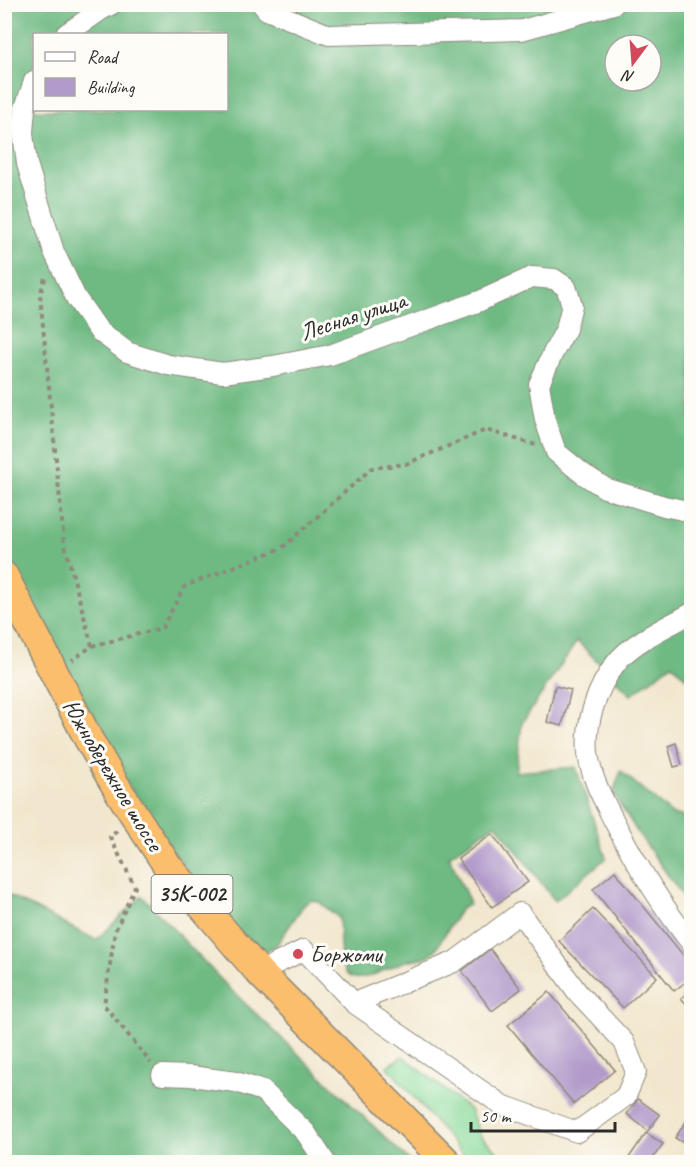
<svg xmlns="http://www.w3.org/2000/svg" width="696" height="1167" viewBox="0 0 696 1167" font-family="Caveat,sans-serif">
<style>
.green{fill:#89da9a;stroke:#5a8262;stroke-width:1.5}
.forest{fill:#6eba82;stroke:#4c7256;stroke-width:1.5;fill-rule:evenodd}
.building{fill:#b29bcb}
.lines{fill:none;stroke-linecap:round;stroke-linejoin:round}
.minor-casing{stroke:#8e897c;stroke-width:22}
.highway-casing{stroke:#8e897c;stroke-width:31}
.path{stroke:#8e897c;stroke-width:4;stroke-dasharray:4.5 4.5;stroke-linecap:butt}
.minor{stroke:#fff;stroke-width:20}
.highway{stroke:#fabe6d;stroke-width:28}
.poi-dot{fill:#d1495b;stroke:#fdfcf7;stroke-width:2}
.labels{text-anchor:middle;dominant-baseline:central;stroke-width:6;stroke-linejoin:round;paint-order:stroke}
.shield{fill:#fdfcf7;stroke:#6a6a68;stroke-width:1.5}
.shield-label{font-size:22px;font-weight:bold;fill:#2b2b2b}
.street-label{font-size:24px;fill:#2b2b2b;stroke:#fdfcf7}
.poi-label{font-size:24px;fill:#2b2b2b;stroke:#fdfcf7;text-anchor:start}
</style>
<rect width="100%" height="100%" fill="#fdfcf7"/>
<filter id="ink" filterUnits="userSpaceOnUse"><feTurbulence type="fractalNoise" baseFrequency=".0167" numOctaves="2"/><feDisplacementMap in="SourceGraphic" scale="12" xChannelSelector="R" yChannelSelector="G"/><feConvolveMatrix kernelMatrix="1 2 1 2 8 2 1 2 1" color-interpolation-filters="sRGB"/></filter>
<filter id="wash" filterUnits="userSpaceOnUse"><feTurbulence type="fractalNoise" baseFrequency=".008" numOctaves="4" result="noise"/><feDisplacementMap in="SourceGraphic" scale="24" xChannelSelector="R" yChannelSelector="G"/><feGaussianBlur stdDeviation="1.35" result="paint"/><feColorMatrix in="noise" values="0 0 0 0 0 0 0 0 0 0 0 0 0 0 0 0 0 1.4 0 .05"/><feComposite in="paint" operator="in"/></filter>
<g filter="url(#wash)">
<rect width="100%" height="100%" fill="#f2e7ce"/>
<!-- green -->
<path class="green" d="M403,1056L470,1110L481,1137L509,1162H469L387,1066Z"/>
<!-- forest -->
<g class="forest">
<path d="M4,5H691V683L672,664L631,695L577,641L522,723L516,772L576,767L606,858L555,901L496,824L449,856L469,901V905L462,907L440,942C438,948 434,952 428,956C422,960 413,959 406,961C392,965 362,985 349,976C337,969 341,931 339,918L319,902L311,900L303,906L276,946L255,956L177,857L129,787L15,575L5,552ZM34,34H226V110H34ZM615,45H651V81H615Z"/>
<path d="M621,771L673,815L691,817V908L638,833L613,793Z"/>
<path d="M4,893L96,940L142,896L227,986L411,1162H5Z"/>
</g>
<g id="blocks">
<!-- building -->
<g class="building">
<path d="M555,686L571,690L562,726L547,722Z"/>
<path d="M676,743L682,765L674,767L668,746Z"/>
<path d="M492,834L528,882L492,907L458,859Z"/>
<path d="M615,871L692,966V977L674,991L593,889Z"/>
<path d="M593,909L657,977L623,1008L559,941Z"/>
<path d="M490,949L521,989L492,1011L462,971Z"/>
<path d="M692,989V1010L681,998Z"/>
<path d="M549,992L615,1070L574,1104L508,1025Z"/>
<path d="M638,1099L660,1115L648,1131L627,1114Z"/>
<path d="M687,1120L692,1123V1148L675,1138Z"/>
<path d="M646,1133L663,1144L650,1162H626Z"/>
</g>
</g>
</g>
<g filter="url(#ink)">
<use href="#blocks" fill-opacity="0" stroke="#8e897c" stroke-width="1.5"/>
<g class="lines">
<!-- minor casing -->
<g class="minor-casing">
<g id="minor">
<path d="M262,4L267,10L329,35L522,30L614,4"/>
<path d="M66,34L101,10L112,4"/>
<path d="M34,81L25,108L23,133L27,164L54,252L76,298L99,331L127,352L168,365L223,373L273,366L330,355L480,301L532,277L554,279L566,287L572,305L566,329L553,353L539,384L545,420L556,452L583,474L605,488L664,506L692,512"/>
<path d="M692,613C668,626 632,642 616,663C597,688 585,722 588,753C591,778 603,799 614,821C636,864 662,906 692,944"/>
<path d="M259,972L304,950L354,1003L502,1105L577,1132L626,1096L636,1072L624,1042L578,993L520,913L454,962L354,1003"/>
<path d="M162,1075L191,1076L236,1082L263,1091L306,1133L325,1162"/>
</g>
</g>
<!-- highway casing -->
<g class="highway-casing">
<path id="highway" d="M4,576L89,740L120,793L167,865L259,972L447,1162"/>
</g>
<!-- path -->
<g class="path">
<path d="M45,278L40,295L64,542L92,646L72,660"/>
<path d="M92,646L162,628L185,586L282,548L372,468L406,464L486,430L536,445"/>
<path d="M117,831L110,837L135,887L115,931L104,1005L151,1063"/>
</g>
<!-- minor -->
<use href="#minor" class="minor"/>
<!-- highway -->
<use href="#highway" class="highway"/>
</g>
</g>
<!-- markers -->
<circle class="poi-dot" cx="298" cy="954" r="6"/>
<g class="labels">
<!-- shield labels -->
<rect class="shield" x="151.5" y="875" width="81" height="38" rx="4.5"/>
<g class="shield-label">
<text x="192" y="894">35К-002</text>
</g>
<!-- street labels -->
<g class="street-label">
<text transform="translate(353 316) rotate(-18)">Лесная улица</text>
<text transform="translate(113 775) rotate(59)">Южнобережное шоссе</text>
</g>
<!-- poi labels -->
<g class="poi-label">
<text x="310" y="954">Боржоми</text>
</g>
</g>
<!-- margin -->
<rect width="696" height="1167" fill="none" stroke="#fdfcf7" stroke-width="24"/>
<!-- legend -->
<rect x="33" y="33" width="195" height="78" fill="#fdfcf7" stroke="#a9a8a5" stroke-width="1.5"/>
<rect x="45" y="52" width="30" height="9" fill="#ffffff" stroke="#a9a8a5" stroke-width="1.5"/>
<text x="87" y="63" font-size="18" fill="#2b2b2b">Road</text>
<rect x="45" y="78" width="30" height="18" fill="#b29bcb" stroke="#a9a8a5" stroke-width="1.5"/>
<text x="87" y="93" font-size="18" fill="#2b2b2b">Building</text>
<!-- north arrow -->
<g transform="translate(633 63) rotate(196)"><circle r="28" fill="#fdfcf7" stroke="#a9a8a5" stroke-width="1.5"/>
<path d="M0-4.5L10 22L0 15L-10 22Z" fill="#d1495b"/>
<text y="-9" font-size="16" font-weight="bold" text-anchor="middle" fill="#2b2b2b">N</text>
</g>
<!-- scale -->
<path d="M471 1122v9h144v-9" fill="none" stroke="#2b2b2b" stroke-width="3"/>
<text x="480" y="1122" font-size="18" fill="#2b2b2b" stroke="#fdfcf7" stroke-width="4.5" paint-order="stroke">50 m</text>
</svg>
